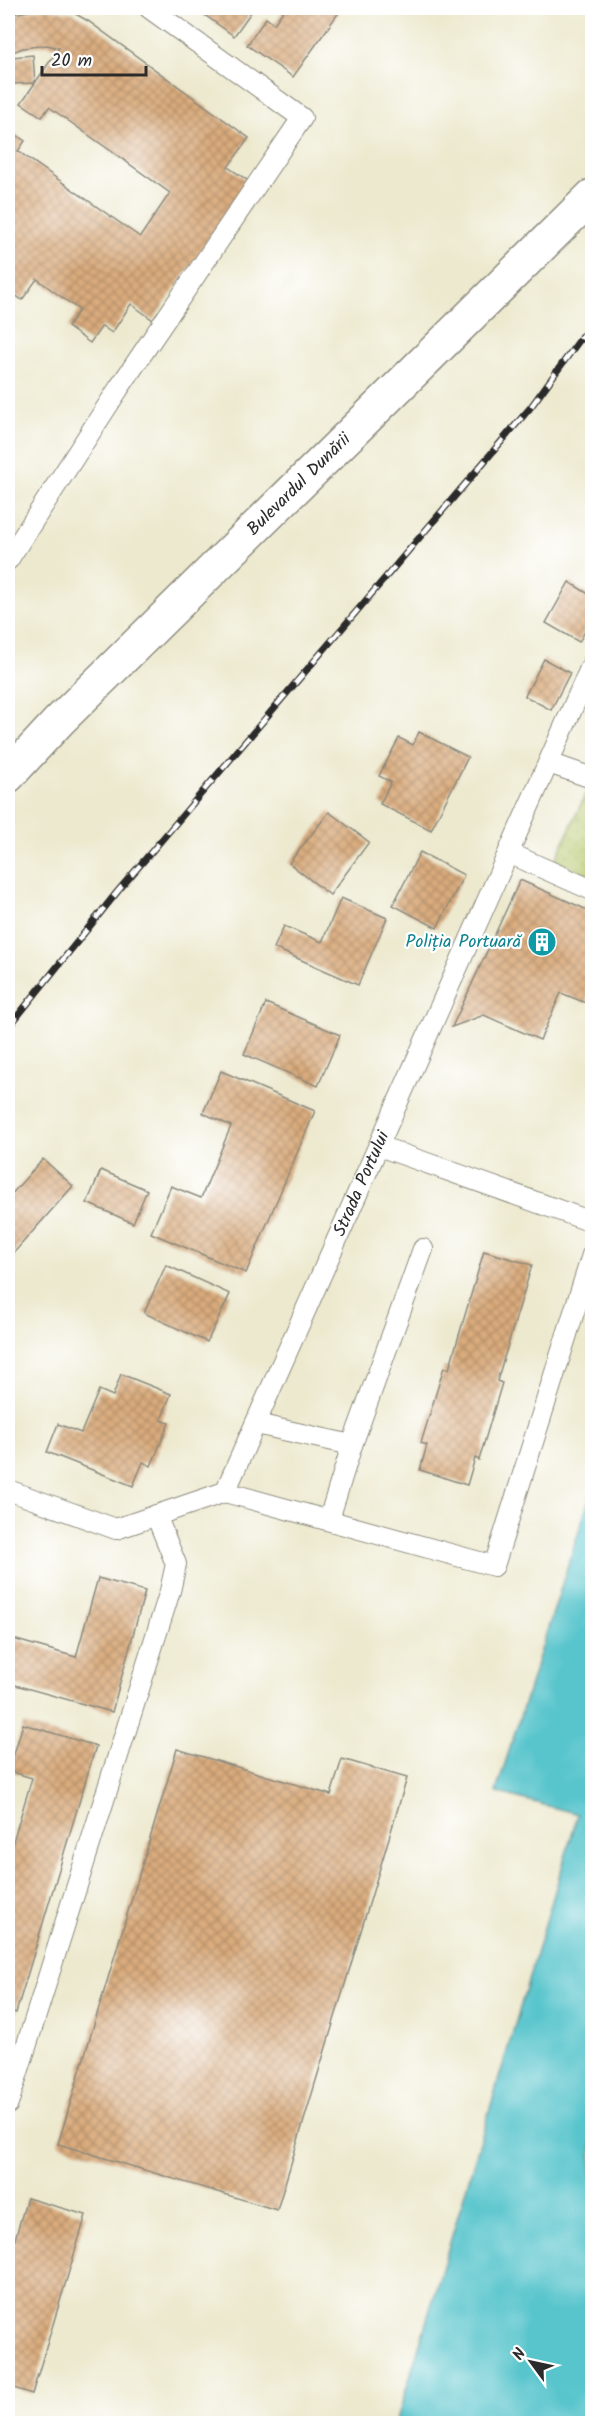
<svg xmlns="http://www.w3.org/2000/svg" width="600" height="2431" viewBox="0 0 600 2431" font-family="Kalam,sans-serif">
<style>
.green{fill:url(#green-dots);stroke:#70784a;stroke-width:1.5}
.water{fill:#58c5cc;stroke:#42787c;stroke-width:1.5}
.building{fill:url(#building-cross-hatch)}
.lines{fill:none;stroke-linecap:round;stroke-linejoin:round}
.service-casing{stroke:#8c8a7d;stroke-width:22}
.minor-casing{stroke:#8c8a7d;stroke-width:36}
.service{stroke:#fff;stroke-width:20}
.minor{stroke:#fff;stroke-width:33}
.rail-casing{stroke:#2b2b2b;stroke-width:7}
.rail{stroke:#fff;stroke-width:4.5;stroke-dasharray:14;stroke-linecap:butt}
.labels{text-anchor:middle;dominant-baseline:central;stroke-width:4.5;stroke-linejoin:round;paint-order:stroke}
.street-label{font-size:18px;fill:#2b2b2b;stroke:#fff}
.culture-label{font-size:18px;fill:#0d838f;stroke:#fff;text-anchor:end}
</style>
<defs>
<pattern id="green-dots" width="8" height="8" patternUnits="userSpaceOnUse" patternTransform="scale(1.5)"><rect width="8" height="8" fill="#b4c669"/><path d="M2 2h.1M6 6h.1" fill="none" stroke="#9baa5b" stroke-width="1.8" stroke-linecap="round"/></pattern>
<pattern id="building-cross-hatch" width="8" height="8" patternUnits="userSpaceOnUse" patternTransform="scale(1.5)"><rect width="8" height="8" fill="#daac7d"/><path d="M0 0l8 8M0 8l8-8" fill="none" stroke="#b18c67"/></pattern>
</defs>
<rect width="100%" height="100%" fill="#fff"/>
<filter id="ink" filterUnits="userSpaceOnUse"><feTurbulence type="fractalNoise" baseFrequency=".0167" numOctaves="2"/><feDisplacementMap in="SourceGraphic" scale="12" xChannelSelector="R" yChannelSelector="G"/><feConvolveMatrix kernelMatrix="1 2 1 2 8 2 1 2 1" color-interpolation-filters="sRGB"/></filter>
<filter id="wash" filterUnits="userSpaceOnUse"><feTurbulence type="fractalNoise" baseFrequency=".008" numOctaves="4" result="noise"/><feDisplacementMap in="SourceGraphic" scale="24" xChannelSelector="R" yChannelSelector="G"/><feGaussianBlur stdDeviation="1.35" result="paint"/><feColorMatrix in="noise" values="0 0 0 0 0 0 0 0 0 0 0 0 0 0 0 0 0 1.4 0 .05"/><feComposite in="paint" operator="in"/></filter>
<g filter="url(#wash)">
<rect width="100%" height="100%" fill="#ede9cf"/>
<!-- green -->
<path class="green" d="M586,793L592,796V877L555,861Z"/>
<!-- water -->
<path class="water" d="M592,1490V2423H396L578,1814L496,1792Z"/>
<g id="blocks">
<!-- building -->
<g class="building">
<path d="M43,8L74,13L88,21L249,138L228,167L250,182L153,320L131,304L112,333L102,326L90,343L68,327L79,310L37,279L22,300L8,290V129L25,141L18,151L140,237L170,193L49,107L42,117L21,103L35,83L11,84L12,57L33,55L35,83L59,48L47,45L23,48L8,54V15Z"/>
<path d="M195,8H254L234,36Z"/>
<path d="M285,8H342L293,77L247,45L266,18L274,24Z"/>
<path d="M569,582L592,596V619L579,642L546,623Z"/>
<path d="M544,659L570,673L551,710L525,696Z"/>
<path d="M419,732L468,757L431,830L380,804L391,782L379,776L399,738L413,745Z"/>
<path d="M329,812L369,842L330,895L289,863Z"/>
<path d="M420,852L464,875L437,928L393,905Z"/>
<path d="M520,880L592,912V983L586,1003L561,993L540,1040L484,1015L452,1027Z"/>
<path d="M341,898L387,918L358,985L274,948L284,926L322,942Z"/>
<path d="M266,1003L340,1035L318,1086L244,1054Z"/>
<path d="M221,1071L315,1111L246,1273L151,1233L171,1186L201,1198L231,1126L203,1113Z"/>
<path d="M43,1159L73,1186L10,1257L8,1255V1198Z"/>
<path d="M101,1170L147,1190L133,1223L87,1203Z"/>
<path d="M484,1251L532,1265L497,1381L502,1383L479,1460L475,1458L467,1485L420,1470L427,1445L421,1443L444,1367L449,1369Z"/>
<path d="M166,1265L230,1294L207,1342L144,1313Z"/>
<path d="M121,1374L171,1394L161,1420L169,1423L151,1466L143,1462L133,1486L47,1452L58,1424L81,1433L99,1390L113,1396Z"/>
<path d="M98,1578L145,1591L112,1712L8,1683V1660L13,1639L76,1657Z"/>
<path d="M23,1724L96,1746L16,2013L8,2010V1843L12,1845L32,1778L9,1771Z"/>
<path d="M177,1749L331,1795L342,1759L407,1778L277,2210L58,2144Z"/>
<path d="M27,2198L86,2215L32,2394L8,2386V2263Z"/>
</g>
</g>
</g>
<g filter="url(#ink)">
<use href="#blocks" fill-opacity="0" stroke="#8c8a7d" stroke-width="1.5"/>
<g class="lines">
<!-- service casing -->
<g class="service-casing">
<g id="service">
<path d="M8,560L119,388L302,118L149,8"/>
<path d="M549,763L592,778"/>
<path d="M509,853L592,890"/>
<path d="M379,1146L592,1222"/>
<path d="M256,1424L352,1445L423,1249"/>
<path id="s1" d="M8,1490L116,1529L225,1492L592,664"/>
<path d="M225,1492L494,1566L592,1255"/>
<path d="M329,1519L352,1445"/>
<path d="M8,2104L170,1591L176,1564L156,1515"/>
</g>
</g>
<!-- minor casing -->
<g class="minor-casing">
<g id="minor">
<path id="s2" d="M8,776L59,721L592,196"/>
</g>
</g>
<!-- service -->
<use href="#service" class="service"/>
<!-- minor -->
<use href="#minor" class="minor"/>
<!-- rail casing -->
<g class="rail-casing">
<path id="rail" d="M8,1028L118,891L530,408L592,323"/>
</g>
<!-- rail -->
<use href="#rail" class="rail"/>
</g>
</g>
<!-- icons -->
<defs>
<g id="building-disc" transform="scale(1.5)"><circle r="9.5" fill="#0f9aa8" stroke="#fff"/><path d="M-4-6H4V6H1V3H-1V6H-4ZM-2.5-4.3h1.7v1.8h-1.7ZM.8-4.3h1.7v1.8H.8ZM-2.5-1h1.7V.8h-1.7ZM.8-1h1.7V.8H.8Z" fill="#fff"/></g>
</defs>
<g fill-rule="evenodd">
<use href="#building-disc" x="542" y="942"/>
</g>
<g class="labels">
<!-- street labels -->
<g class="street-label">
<text stroke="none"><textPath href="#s2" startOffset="412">Bulevardul Dunării</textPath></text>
<text stroke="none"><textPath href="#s1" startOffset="567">Strada Portului</textPath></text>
</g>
<!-- culture labels -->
<g class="culture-label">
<text x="521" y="942">Poliția Portuară</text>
</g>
</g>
<!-- margin -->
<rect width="600" height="2431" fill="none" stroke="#fff" stroke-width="30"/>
<!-- north arrow -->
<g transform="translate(531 2362) rotate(303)" stroke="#ffffff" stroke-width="4.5" paint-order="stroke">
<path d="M0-4.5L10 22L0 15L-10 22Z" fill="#2b2b2b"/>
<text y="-9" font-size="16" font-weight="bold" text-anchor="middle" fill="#2b2b2b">N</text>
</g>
<!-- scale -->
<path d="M42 66v9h104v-9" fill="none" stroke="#2b2b2b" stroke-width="3"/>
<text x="51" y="66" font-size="18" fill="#2b2b2b" stroke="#ffffff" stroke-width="4.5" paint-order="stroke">20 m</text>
</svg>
